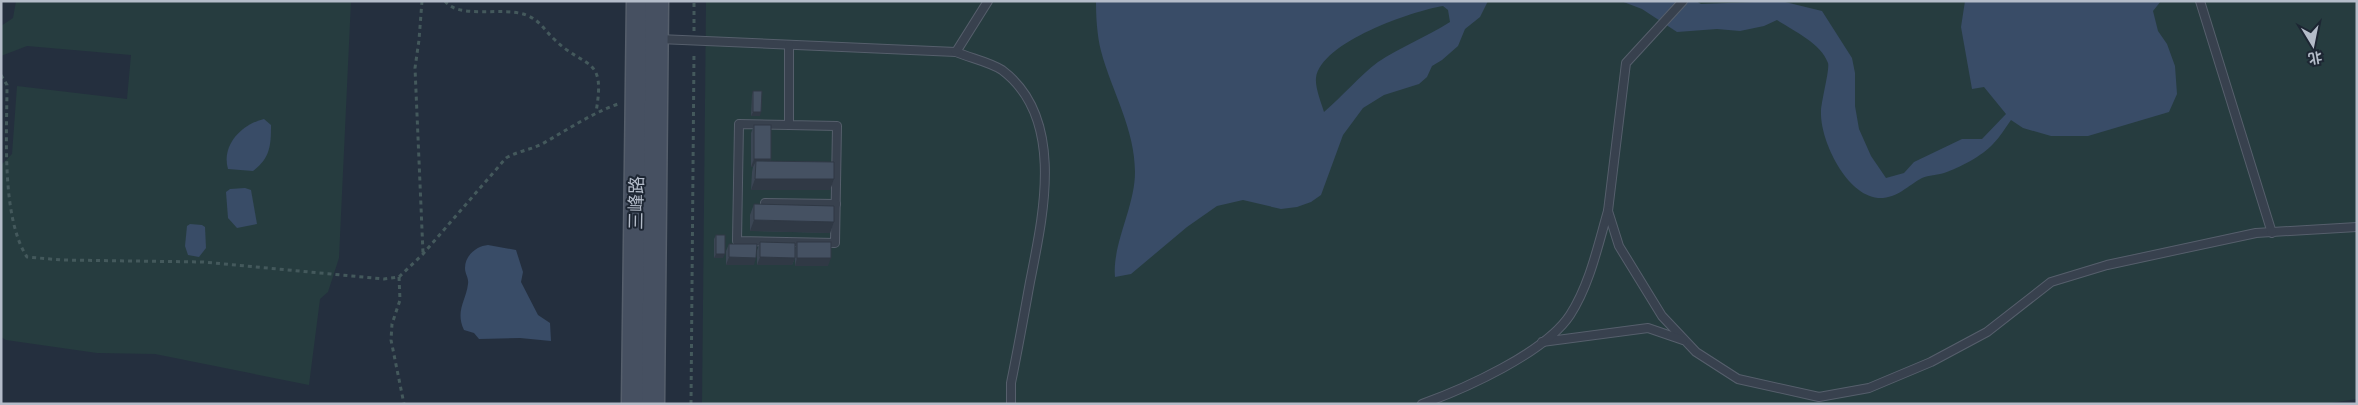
<svg xmlns="http://www.w3.org/2000/svg" width="2358" height="405" viewBox="0 0 2358 405" font-family="Roboto,'Noto Sans SC',sans-serif">
<style>
.green{fill:#263c3f}
.water{fill:#394c67;fill-rule:evenodd}
.lines{fill:none;stroke-linecap:round;stroke-linejoin:round}
.lane-casing{stroke:#565f6c;stroke-width:10}
.secondary-casing{stroke:#565f6c;stroke-width:25}
.path{stroke:#44595c;stroke-width:3;stroke-dasharray:4 4;stroke-linecap:butt}
.lane{stroke:#38414e;stroke-width:8}
.secondary{stroke:#465061;stroke-width:22}
.wall{fill:#3b4654}
.shaded-wall{fill:#303945}
.building{fill:#455162;stroke:#303945}
.labels{text-anchor:middle;dominant-baseline:central;stroke-width:4;stroke-linejoin:round;paint-order:stroke}
.street-label{font-size:18px;fill:#b4bcc9;stroke:#1d2633}
</style>
<rect width="100%" height="100%" fill="#242f3e"/>
<!-- green -->
<g class="green">
<path d="M16,1H351L339,258L328,292L320,299L309,385L155,354L97,353L6,340L1,337V165L12,154L17,86L127,99L131,55L27,46L1,56V26L13,18Z"/>
<path d="M706,1H2357V399L2324,404H702Z"/>
</g>
<!-- water -->
<g class="water">
<path d="M1096,1H1488L1480,17L1465,29L1458,46L1442,60L1432,66L1427,77L1419,84L1384,95L1363,108L1343,135L1321,195L1311,202L1297,207L1281,209L1243,200L1217,206L1187,227L1131,274L1115,277C1112,244 1135,207 1135,172C1135,129 1112,92 1101,51C1097,35 1096,17 1096,1ZM1443,6L1448,10L1450,22C1426,37 1401,47 1378,62C1358,77 1343,96 1324,112C1321,102 1315,88 1316,78C1321,42 1412,11 1443,6Z"/>
<path d="M1621,1H1696L1701,4L1781,1L1822,11L1852,58L1855,73V106L1859,129L1871,156L1886,178L1904,173L1914,162L1962,139H1982L2006,114L1984,87L1972,89L1961,27L1965,1H2161L2153,11L2158,31L2167,44L2175,66L2177,94L2169,112L2088,136H2051L2023,128L2011,120C2005,128 2000,137 1993,144C1982,156 1959,168 1944,173C1937,175 1929,175 1922,178C1907,186 1897,199 1878,198C1846,195 1820,140 1821,112C1821,102 1830,69 1828,63C1821,43 1794,31 1777,20L1764,26L1740,31L1717,29L1677,32L1642,9Z"/>
<path d="M264,119L271,125C271,146 270,158 253,171L228,169C221,145 242,124 264,119Z"/>
<path d="M245,188L251,190L257,224L237,228L228,218L226,192L230,189Z"/>
<path d="M190,224L202,225L205,227L206,248L199,257L188,255L185,246L187,226Z"/>
<path d="M488,245L516,250L523,272L521,282L538,315L550,323L551,341L520,338L479,339L474,333L464,330C455,311 466,301 468,284C469,278 465,274 465,268C465,255 477,246 488,245Z"/>
</g>
<g class="lines">
<!-- lane casing -->
<g class="lane-casing">
<g id="lane">
<path d="M1683,1L1626,63L1608,211L1619,246L1662,316L1696,352L1738,379L1819,397L1869,388L1931,362L1987,332L2051,282L2107,265L2256,233L2357,227"/>
<path d="M2200,1L2272,233"/>
<path d="M659,39L956,52C970,58 990,62 1002,70C1066,118 1043,216 1030,282C1024,315 1018,349 1011,383V404"/>
<path d="M956,52L988,1"/>
<path d="M789,125L837,126L835,243L737,241L739,124L789,125V45"/>
<path d="M765,203L836,204"/>
<path d="M1542,342L1648,328L1683,340"/>
<path d="M1422,404C1464,389 1545,353 1570,315C1590,284 1598,245 1608,211"/>
</g>
</g>
<!-- secondary casing -->
<g class="secondary-casing">
<g id="secondary">
<path d="M633,404L638,1"/>
<path d="M653,404L657,1"/>
</g>
</g>
<!-- path -->
<g class="path">
<path d="M422,1L419,40L415,68L423,253"/>
<path d="M445,1C459,20 503,6 526,15C540,20 545,31 555,40C586,70 606,55 596,112"/>
<path d="M694,31V1"/>
<path d="M1,75L7,85C7,133 1,217 27,257L62,260L203,262L384,279L399,277L423,254L506,158C518,151 530,150 542,144C567,130 590,114 618,104"/>
<path d="M399,277L400,300L392,324L391,340L404,404"/>
<path d="M691,404L694,52"/>
</g>
<!-- lane -->
<use href="#lane" class="lane"/>
<!-- secondary -->
<use href="#secondary" class="secondary"/>
</g>
<!-- wall -->
<g class="wall">
<path d="M753,91L760,116H751L752,95Z"/>
<path d="M754,125L771,159L770,161L834,179L830,190H751L752,172L753,167H751V133Z"/>
<path d="M754,204L834,222L830,233L750,231V215Z"/>
<path d="M716,235L723,258H714V239Z"/>
<path d="M760,242L795,249L797,242L828,266H795V258L792,265H757V250Z"/>
<path d="M729,244L754,265H726V251Z"/>
</g>
<!-- shaded-wall -->
<g class="shaded-wall">
<path d="M753,112H761L760,116H751Z"/>
<path d="M754,159H771L768,167L756,161L753,167H751Z"/>
<path d="M755,179H834L830,190H751Z"/>
<path d="M754,220L834,222L830,233L750,231Z"/>
<path d="M716,254H725L723,258H714Z"/>
<path d="M729,257L756,258L754,265H726Z"/>
<path d="M760,257L795,258L792,265H757Z"/>
<path d="M797,258H831L828,266H795Z"/>
</g>
<!-- building -->
<g class="building">
<path d="M753,91H762L761,112H753Z"/>
<rect x="754" y="125" width="17" height="34"/>
<path d="M756,161L834,162V179H755Z"/>
<path d="M754,204L834,206V222L754,220Z"/>
<rect x="716" y="235" width="9" height="19"/>
<path d="M760,242L795,243V258L760,257Z"/>
<rect x="797" y="242" width="34" height="16"/>
<path d="M729,244H757L756,258L729,257Z"/>
</g>
<g class="labels">
<!-- street labels -->
<g class="street-label">
<text transform="translate(636 203) rotate(-89)">三峰路</text>
</g>
</g>
<!-- border -->
<rect width="2358" height="405" fill="none" stroke="#b4bcc9" stroke-width="5"/>
<!-- north arrow -->
<g transform="translate(2313 45) rotate(170)" stroke="#1d2633" stroke-width="4" paint-order="stroke">
<path d="M0-4L9 19L0 12L-9 19Z" fill="#b4bcc9"/>
<text y="-8" font-size="14" font-weight="bold" text-anchor="middle" fill="#b4bcc9">北</text>
</g>
</svg>
